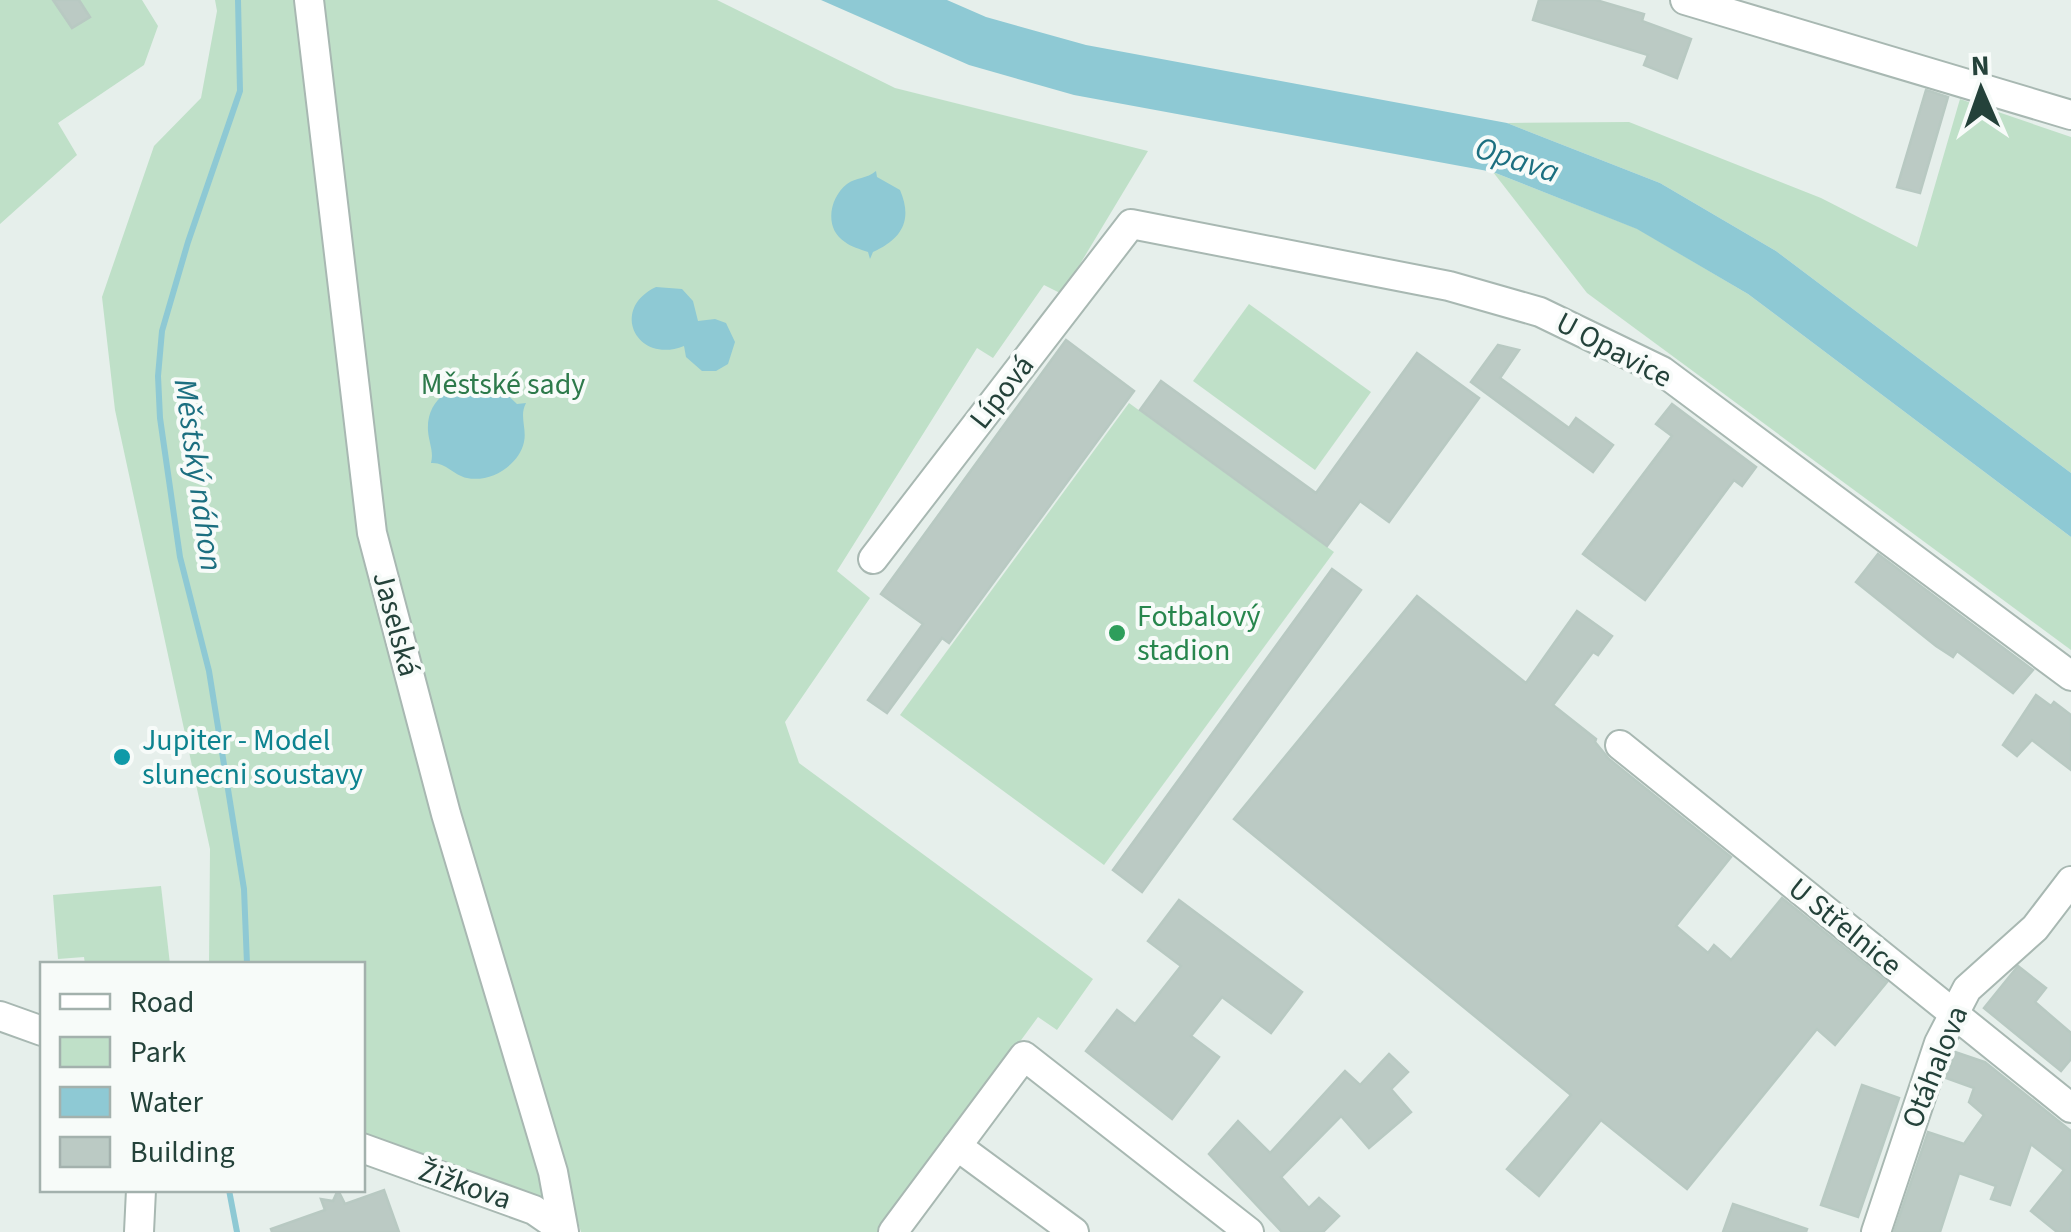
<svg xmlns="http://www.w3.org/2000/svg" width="2071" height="1232" viewBox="0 0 2071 1232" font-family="'Source Sans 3',sans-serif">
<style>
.green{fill:#bfe0c8}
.water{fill:#8ec9d4}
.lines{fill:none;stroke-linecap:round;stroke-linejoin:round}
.stream{stroke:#8ec9d4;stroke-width:6}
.building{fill:#bbcac4;stroke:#b8c9c2;stroke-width:2.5}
.minor-casing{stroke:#a8b8b2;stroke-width:32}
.minor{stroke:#fff;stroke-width:28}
.leisure-dot{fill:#2e9e5b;stroke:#f7fbf9;stroke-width:4}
.culture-dot{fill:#0f9aa8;stroke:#f7fbf9;stroke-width:4}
.labels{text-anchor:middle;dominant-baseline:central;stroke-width:8;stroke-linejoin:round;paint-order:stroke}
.street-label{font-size:30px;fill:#24423a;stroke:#f7fbf9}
.park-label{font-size:30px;fill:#2d7a4b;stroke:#f7fbf9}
.leisure-label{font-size:30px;fill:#27864d;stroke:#f7fbf9;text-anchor:start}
.culture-label{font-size:30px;fill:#0d838f;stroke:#f7fbf9;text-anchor:start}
.water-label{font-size:32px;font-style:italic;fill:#1c6f80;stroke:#f7fbf9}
</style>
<rect width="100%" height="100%" fill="#e6efeb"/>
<!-- green -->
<g class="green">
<path d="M0,0H142L158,26L144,65L58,123L77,155L0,224Z"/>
<path d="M215,0H717L895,88L1148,151L1062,294L1044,285L993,358L977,348L837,571L870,598L785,722L799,763L1093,979L1057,1030L1038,1017L880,1232H581L574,1210L363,1133L362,964H209L210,849L115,410L102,297L154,146L201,98L217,11Z"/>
<path d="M1960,99L2071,137V473L1776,251L1660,183L1507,123L1629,122L1821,198L1917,247Z"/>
<path d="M1493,172L1638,229L1748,294L2071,537V650L1587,293Z"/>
<path d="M1249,304L1371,392L1315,470L1193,381Z"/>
<path d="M1129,403L1334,552L1104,865L900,715Z"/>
<path d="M161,886L170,964H85L84,957L58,959L53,895Z"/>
</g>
<!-- water -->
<g class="water">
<path d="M821,0H947L986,17L1086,45L1507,123L1660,183L1776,251L2071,473V537L1748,294L1637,229L1493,172L1074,95L969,65Z"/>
<path d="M876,171L877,177L900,190C913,220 902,239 873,252L870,259L868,252C860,249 851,247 845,242C824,229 829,198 847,184C856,177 867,179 876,171Z"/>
<path d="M656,287L682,289L693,301L698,321L715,319L726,323L735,342L728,364L716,371H702L686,357L684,346C637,365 609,309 656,287Z"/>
<path d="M483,382L500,388L517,404L526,403C519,416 527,428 524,442C519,465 491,483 467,478C453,475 446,462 431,463C434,452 429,443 428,431C426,398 454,383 483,382Z"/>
</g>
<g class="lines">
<!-- stream -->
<g class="stream">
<path d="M238,0L240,91L188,242L162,331L158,376L160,418L180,557L209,671L244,889L247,964"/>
<path d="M229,1190L237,1232"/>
</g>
</g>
<!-- building -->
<g class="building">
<path d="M53,0H79L90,17L72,28Z"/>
<path d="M1539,0H1596L1644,14L1642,21L1691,39L1677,78L1644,65L1648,55L1533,20Z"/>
<path d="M1926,90L1948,97L1920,193L1897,187Z"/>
<path d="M1066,340L1134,391L949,643L942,638L887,713L868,700L923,624L881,594Z"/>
<path d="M1498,345L1519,350L1500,378L1569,428L1576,418L1613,445L1593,472L1471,382Z"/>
<path d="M1417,353L1479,398L1389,522L1360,501L1327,546L1140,410L1161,381L1316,493Z"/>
<path d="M1672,404L1756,467L1742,486L1734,480L1645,600L1583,554L1672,436L1656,424Z"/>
<path d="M1878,554L2033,670L2013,693L1957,651L1953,657L1936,646L1856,582Z"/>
<path d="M1332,569L1361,590L1142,892L1113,870Z"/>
<path d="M1417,596L1526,683L1577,611L1612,636L1598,655L1593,652L1553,705L1596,739L1595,742L1609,759L1731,857L1676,926L1708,953L1714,945L1731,960L1782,898L1887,982L1835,1045L1817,1029L1687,1189L1601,1120L1539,1196L1507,1169L1571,1095L1234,819Z"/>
<path d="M2036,695L2051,706L2054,702L2071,715V770L2032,740L2017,756L2003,745Z"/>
<path d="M1179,900L1302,992L1271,1033L1222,997L1191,1036L1219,1057L1172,1119L1086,1051L1117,1010L1135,1024L1181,966L1148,941Z"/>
<path d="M2018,966L2046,988L2035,1002L2071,1033V1059L2061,1071L1984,1008Z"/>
<path d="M1955,1052L1985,1062L2071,1131V1232H2057L2031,1211L2064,1170L2031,1144L2010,1205L1991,1199L1996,1186L1959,1173L1940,1232H1894L1928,1132L1964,1144L1984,1115L1969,1102L1974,1088L1946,1078Z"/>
<path d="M1389,1054L1408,1072L1391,1089L1411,1112L1369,1148L1341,1116L1281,1177L1309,1208L1319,1198L1339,1216L1323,1232H1282L1209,1154L1238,1121L1270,1153L1345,1071L1360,1085Z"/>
<path d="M1862,1085L1899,1098L1858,1217L1821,1205Z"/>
<path d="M338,1190L345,1204L384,1190L399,1232H272L271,1229L325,1210L321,1199L333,1201Z"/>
<path d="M1733,1204L1807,1229L1806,1232H1723Z"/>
</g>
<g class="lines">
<!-- minor casing -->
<g class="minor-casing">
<g id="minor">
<path d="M309,0L372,533L446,814L553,1172L564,1232"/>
<path d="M1685,0L2071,115"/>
<path d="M873,559L1131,224L1449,286L1540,312L1662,371L2071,676"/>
<path d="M1620,745L2071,1108"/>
<path d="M0,1016L42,1031"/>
<path d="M957,1146L1074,1232"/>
<path d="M362,1148L534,1210L563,1230"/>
<path d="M139,1232L141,1190"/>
<path d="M893,1232L1024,1056L1249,1232"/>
<path d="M1876,1232L1939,1043L1967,989L2035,928L2071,881"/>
</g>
</g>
<!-- minor -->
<use href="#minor" class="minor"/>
</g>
<!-- markers -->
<circle class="leisure-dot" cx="1117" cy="633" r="10"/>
<circle class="culture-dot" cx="122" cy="757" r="10"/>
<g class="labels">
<!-- street labels -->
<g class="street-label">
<text transform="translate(1614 350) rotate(28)">U Opavice</text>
<text transform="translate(1002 392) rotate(-52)">Lípová</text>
<text transform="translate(396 624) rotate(75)">Jaselská</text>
<text transform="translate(1845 927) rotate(39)">U Střelnice</text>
<text transform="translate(1935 1067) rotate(-68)">Otáhalova</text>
<text transform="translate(465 1185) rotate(19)">Žižkova</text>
</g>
<!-- park labels -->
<g class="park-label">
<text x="503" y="384">Městské sady</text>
</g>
<!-- leisure labels -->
<g class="leisure-label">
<text x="1137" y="616">Fotbalový<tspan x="1137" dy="34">stadion</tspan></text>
</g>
<!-- culture labels -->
<g class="culture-label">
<text x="142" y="740">Jupiter - Model<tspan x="142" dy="34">slunecni soustavy</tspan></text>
</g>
<!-- water labels -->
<g class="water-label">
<text transform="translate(1517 160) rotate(18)">Opava</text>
<text transform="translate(198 475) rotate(82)">Městský náhon</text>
</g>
</g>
<!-- legend -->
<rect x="40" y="962" width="325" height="230" fill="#f7fbf9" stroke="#a3b1ad" stroke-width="2.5"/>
<rect x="60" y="994" width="50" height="15" fill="#ffffff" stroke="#a3b1ad" stroke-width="2.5"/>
<text x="130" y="1012" font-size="30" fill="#24423a">Road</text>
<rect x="60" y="1037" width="50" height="30" fill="#bfe0c8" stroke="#a3b1ad" stroke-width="2.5"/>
<text x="130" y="1062" font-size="30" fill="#24423a">Park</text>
<rect x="60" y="1087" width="50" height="30" fill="#8ec9d4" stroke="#a3b1ad" stroke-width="2.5"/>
<text x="130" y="1112" font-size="30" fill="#24423a">Water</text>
<rect x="60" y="1137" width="50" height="30" fill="#bbcac4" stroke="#a3b1ad" stroke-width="2.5"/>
<text x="130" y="1162" font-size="30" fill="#24423a">Building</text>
<!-- north arrow -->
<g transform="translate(1981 90) rotate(358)" stroke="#f7fbf9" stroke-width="8" paint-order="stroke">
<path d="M0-8L18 38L0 25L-18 38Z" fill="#24423a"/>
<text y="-15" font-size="28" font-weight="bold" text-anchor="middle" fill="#24423a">N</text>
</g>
</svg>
